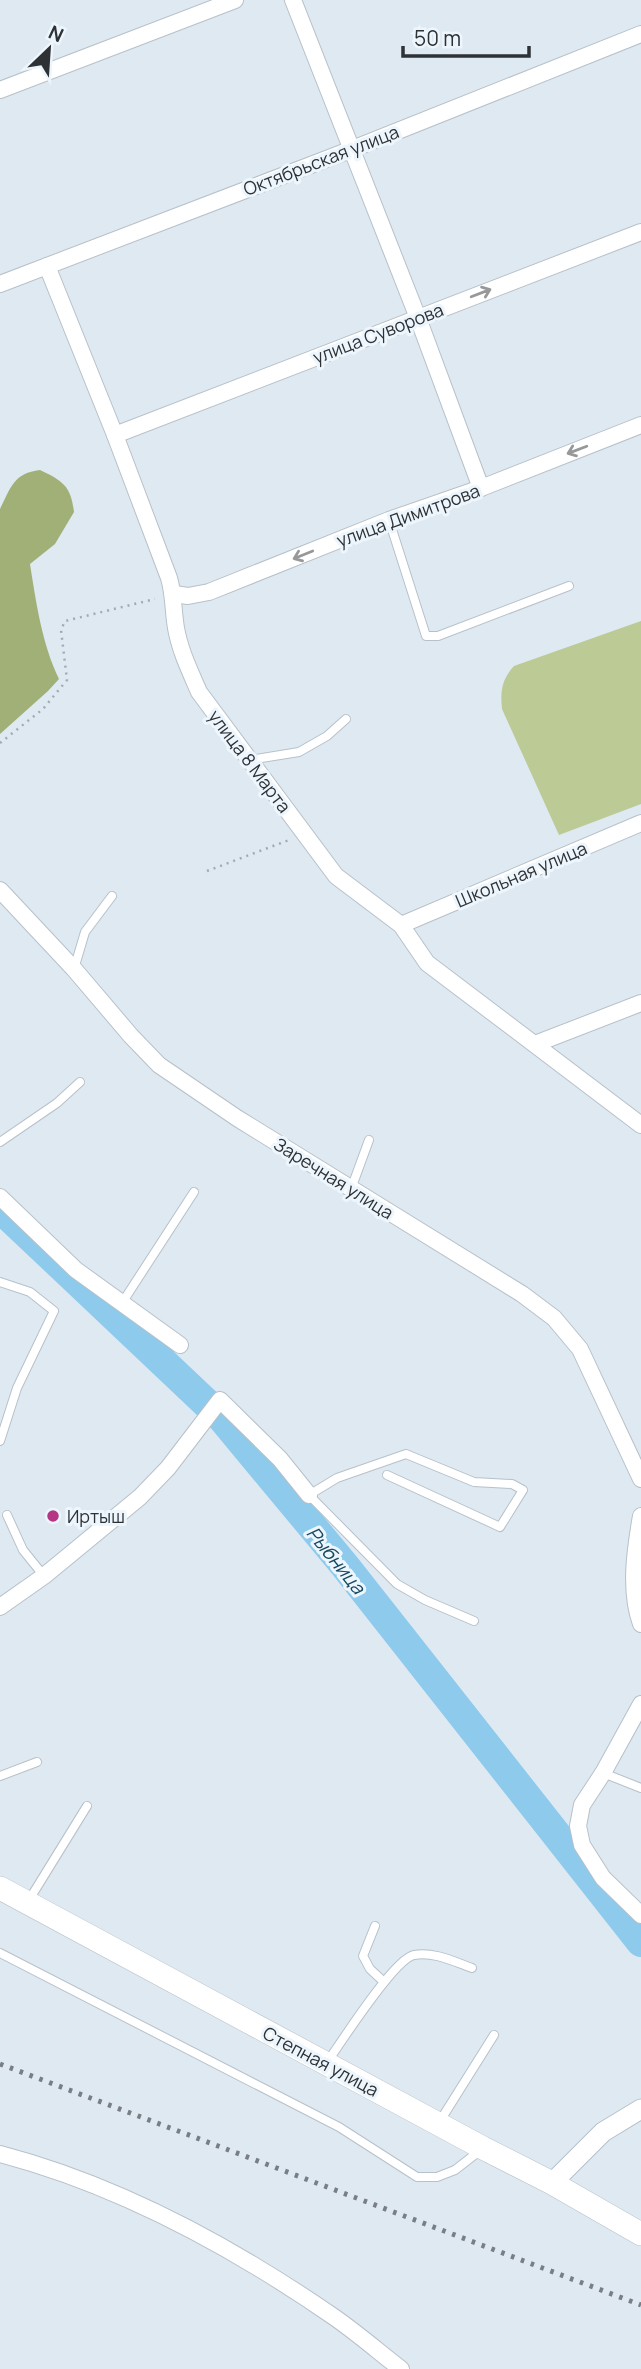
<svg xmlns="http://www.w3.org/2000/svg" width="641" height="2369" viewBox="0 0 641 2369" font-family="Manrope,sans-serif">
<style>
.green{fill:#bcca96}
.forest{fill:#a1b077}
.lines{fill:none;stroke-linecap:round;stroke-linejoin:round}
.river{stroke:#8dcaec;stroke-width:30}
.service-casing{stroke:#b7c1c9;stroke-width:10}
.minor-casing{stroke:#b7c1c9;stroke-width:18}
.tertiary-casing{stroke:#b7c1c9;stroke-width:21}
.secondary-casing{stroke:#b7c1c9;stroke-width:24}
.path{stroke:#a3abb2;stroke-width:2.5;stroke-dasharray:2 5;stroke-linecap:butt}
.service{stroke:#fff;stroke-width:8}
.minor{stroke:#fff;stroke-width:16}
.tertiary{stroke:#fff;stroke-width:19}
.secondary{stroke:#fff;stroke-width:23}
.rail{stroke:#787e84;stroke-width:5;stroke-dasharray:3.5 7;stroke-linecap:butt}
.oneway{stroke:#96989a}
.poi-dot{fill:#b43684;stroke:#edf6fd;stroke-width:2.5}
.labels{text-anchor:middle;dominant-baseline:central;stroke-width:6;stroke-linejoin:round;paint-order:stroke}
.street-label{font-size:18px;fill:#2e3235;stroke:#edf6fd}
.poi-label{font-size:18px;fill:#2e3235;stroke:#edf6fd;text-anchor:start}
.water-label{font-size:19px;font-style:italic;fill:#174860;stroke:#edf6fd}
</style>
<rect width="100%" height="100%" fill="#dfe9f2"/>
<!-- green -->
<path class="green" d="M641,621V804L559,835L502,709C500,691 502,679 514,666Z"/>
<!-- forest -->
<path class="forest" d="M40,470C63,481 71,486 74,512L55,544L30,564C36,602 42,644 59,679L48,691L0,734V509C11,487 14,473 40,470Z"/>
<g class="lines">
<!-- river -->
<path class="river" d="M0,1208L222,1418L345,1566L641,1942"/>
<!-- service casing -->
<g class="service-casing">
<g id="service">
<path d="M389,520L426,636H438L569,586"/>
<path d="M249,760L299,752L327,736L346,719"/>
<path d="M74,969L85,932L112,896"/>
<path d="M0,1142L57,1103L80,1082"/>
<path d="M351,1189L369,1140"/>
<path d="M0,1282L30,1292L54,1311L17,1388L0,1441"/>
<path d="M122,1303L194,1192"/>
<path d="M387,1475L500,1527L523,1490L512,1484L474,1482L406,1454L337,1478L309,1495L397,1584L425,1600L474,1621"/>
<path d="M7,1515L23,1550L44,1576"/>
<path d="M603,1773L641,1788"/>
<path d="M0,1776L37,1762"/>
<path d="M29,1900L87,1806"/>
<path d="M375,1926L363,1956L370,1969L384,1982"/>
<path d="M0,1953L339,2127L417,2177H437L455,2170L482,2149"/>
<path d="M328,2061C342,2041 394,1959 414,1955C433,1951 455,1962 472,1968"/>
<path d="M440,2121L494,2035"/>
</g>
</g>
<!-- minor casing -->
<g class="minor-casing">
<g id="minor">
<path d="M293,0L418,318L481,488"/>
<path d="M0,90L235,0"/>
<path d="M47,266L115,435L169,578C174,595 173,611 176,628C180,651 190,671 199,692L336,876L401,925L427,963L641,1125"/>
<path d="M0,284L350,150L641,34"/>
<path d="M115,435L641,232"/>
<path d="M174,594L188,596L209,592L389,520L481,488L641,425"/>
<path d="M0,890L74,969L131,1036L159,1065L237,1118L522,1294L554,1318L580,1349L641,1479"/>
<path d="M401,925L641,823"/>
<path d="M535,1044L641,1003"/>
<path d="M0,1197L76,1270L180,1345"/>
<path d="M641,1516C635,1550 629,1591 641,1624"/>
<path d="M0,1607L44,1576L140,1497L168,1468L220,1400L280,1459L309,1495"/>
<path d="M641,1704L603,1773L582,1805L578,1826L582,1845L603,1878L641,1915"/>
<path d="M0,2154C118,2185 234,2248 334,2317C357,2333 379,2352 401,2369"/>
</g>
</g>
<!-- tertiary casing -->
<g class="tertiary-casing">
<path id="tertiary" d="M552,2183L603,2132L641,2109"/>
</g>
<!-- secondary casing -->
<g class="secondary-casing">
<path id="secondary" d="M0,1888L483,2148L552,2183L641,2234"/>
</g>
<!-- path -->
<g class="path">
<path d="M0,743L43,709L67,680L61,630L65,621L155,599"/>
<path d="M207,871L289,840"/>
</g>
<!-- service -->
<use href="#service" class="service"/>
<!-- minor -->
<use href="#minor" class="minor"/>
<!-- tertiary -->
<use href="#tertiary" class="tertiary"/>
<!-- secondary -->
<use href="#secondary" class="secondary"/>
<!-- rail -->
<path class="rail" d="M0,2064L641,2305"/>
</g>
<!-- one-way arrows -->
<defs><path id="oneway-shaft" d="M-6 0H5M1.5-3L5.5 0L1.5 3" fill="none" stroke-width="1.6" stroke-linecap="round" stroke-linejoin="round" transform="scale(1.75)"/></defs>
<g class="oneway">
<use href="#oneway-shaft" transform="translate(481 293) rotate(-21)"/>
<use href="#oneway-shaft" transform="translate(577 450) rotate(159)"/>
<use href="#oneway-shaft" transform="translate(303 555) rotate(158)"/>
</g>
<!-- markers -->
<circle class="poi-dot" cx="53" cy="1516" r="7"/>
<g class="labels">
<!-- street labels -->
<g class="street-label">
<text transform="translate(321 160) rotate(-21)">Октябрьская улица</text>
<text transform="translate(378 333) rotate(-21)">улица Суворова</text>
<text transform="translate(408 515) rotate(-20)">улица Димитрова</text>
<text transform="translate(250 761) rotate(53)">улица 8 Марта</text>
<text transform="translate(521 874) rotate(-23)">Школьная улица</text>
<text transform="translate(334 1178) rotate(32)">Заречная улица</text>
<text transform="translate(321 2061) rotate(28)">Степная улица</text>
</g>
<!-- poi labels -->
<g class="poi-label">
<text x="67" y="1516">Иртыш</text>
</g>
<!-- water labels -->
<g class="water-label">
<text transform="translate(336 1560) rotate(51)">Рыбница</text>
</g>
</g>
<!-- north arrow -->
<g transform="translate(49 49) rotate(25)" stroke="#edf6fd" stroke-width="5" paint-order="stroke">
<path d="M0-5L12 26L0 18L-12 26Z" fill="#2e3235"/>
<text y="-10" font-size="19" font-weight="bold" text-anchor="middle" fill="#2e3235">N</text>
</g>
<!-- scale -->
<path d="M403 46v10h126v-10" fill="none" stroke="#2e3235" stroke-width="3.5"/>
<text x="414" y="46" font-size="21" fill="#2e3235" stroke="#edf6fd" stroke-width="5" paint-order="stroke">50 m</text>
</svg>
